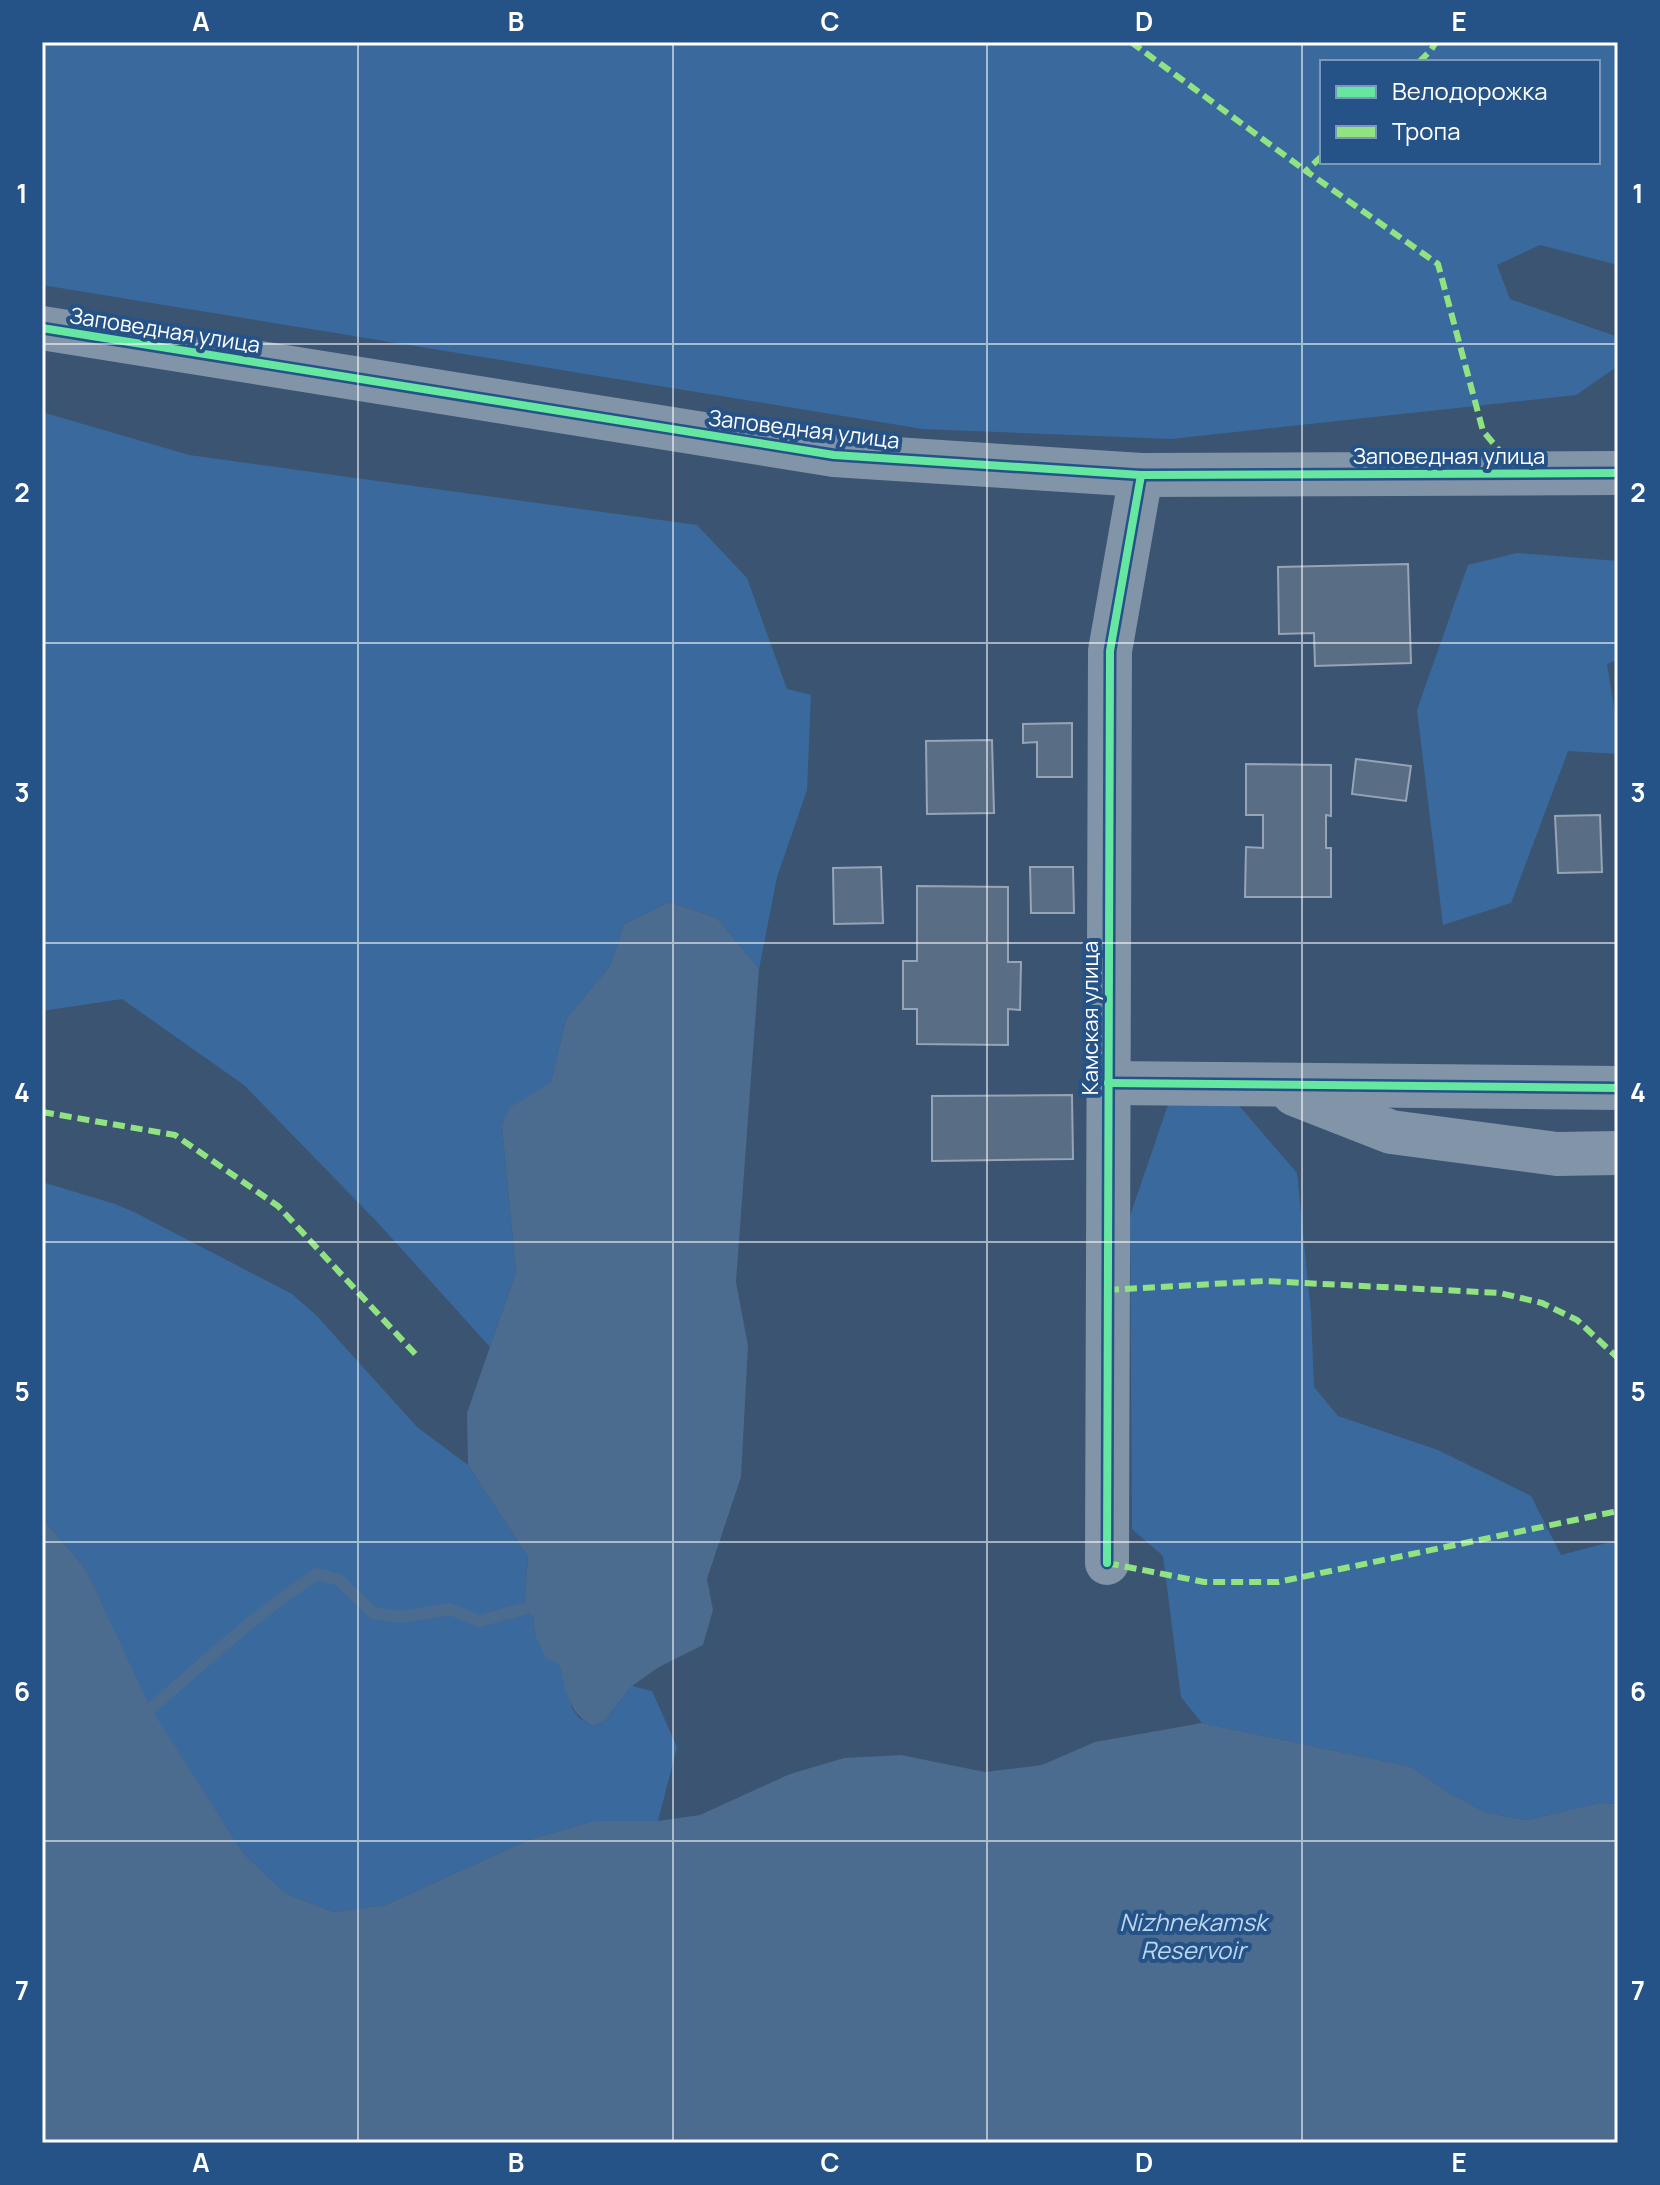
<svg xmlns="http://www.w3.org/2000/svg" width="1660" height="2185" viewBox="0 0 1660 2185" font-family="Manrope,sans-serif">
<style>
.green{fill:#3a6a9d;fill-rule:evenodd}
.water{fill:#4b6b8f}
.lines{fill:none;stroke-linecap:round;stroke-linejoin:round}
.stream{stroke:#4b6b8f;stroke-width:12}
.building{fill:#596d84;stroke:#96a4b5;stroke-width:2}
.minor{stroke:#8294a7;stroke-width:44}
.quiet{stroke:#91e382;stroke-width:6;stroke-dasharray:12 6;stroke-linecap:butt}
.cycleway-casing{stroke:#255388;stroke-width:13}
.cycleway{stroke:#66e7a1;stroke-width:8}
.grid{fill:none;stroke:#fff;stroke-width:2;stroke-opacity:0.55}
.labels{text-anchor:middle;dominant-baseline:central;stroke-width:8;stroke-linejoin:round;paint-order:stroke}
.street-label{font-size:22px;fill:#fff;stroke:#255388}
.water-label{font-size:24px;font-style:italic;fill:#bdd6f0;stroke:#255388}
.neatline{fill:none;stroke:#fff;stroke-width:3}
.grid-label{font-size:26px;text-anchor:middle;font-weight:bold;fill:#fff}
</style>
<rect width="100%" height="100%" fill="#3b5472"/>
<!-- green -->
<g class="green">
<path d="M42,42H1618V265L1540,245L1497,265L1510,299L1618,337V366L1576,395L1171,439L923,429L42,285ZM1322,62H1598V162H1322Z"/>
<path d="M42,412L189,455L697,525L747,578L787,689L811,695L807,790L777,877L759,969L717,918L669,902L624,924L610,966L566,1019L551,1082L502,1127L516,1272L490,1347L379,1224L244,1085L122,999L42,1011Z"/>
<path d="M1517,553L1618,561V660L1607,664L1618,732V754L1568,751L1511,903L1443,925L1417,710L1468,565Z"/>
<path d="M1228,1093L1297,1173L1311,1313L1314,1387L1338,1416L1438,1450L1531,1496L1561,1555L1618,1540V1804L1600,1803L1526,1820L1487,1813L1447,1792L1412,1767L1202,1723L1181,1697L1163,1556L1132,1529L1130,1216L1170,1099Z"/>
<path d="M42,1182L115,1204L136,1213L292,1294L316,1315L417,1427L468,1465L528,1557L524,1609L533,1617L535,1635L559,1665L572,1708L579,1718L593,1726L604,1721L632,1686L652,1691L677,1747L658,1821H594L528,1840L385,1905L333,1912L285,1893L243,1853L150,1709L85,1568L42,1518Z"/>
</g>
<!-- water -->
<g class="water">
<path d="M669,902L717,918L759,969L736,1282L748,1346L741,1477L707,1579L713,1610L703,1645L659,1667L632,1686L604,1721L593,1726C567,1712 567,1691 559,1665L546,1658L535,1635L533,1617L524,1609L528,1557L468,1465L467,1413L516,1272L502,1127L509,1108L551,1082L566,1019L610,966L624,924Z"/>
<path d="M42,1518L85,1568L151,1709L243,1853L285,1893L333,1912L385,1905L528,1840L594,1821H658L700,1815L790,1774L844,1758L901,1755L985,1772L1042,1765L1095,1742L1202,1723L1412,1767L1447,1792L1487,1813L1526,1820L1600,1803L1618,1804V2143H42Z"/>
</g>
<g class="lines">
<!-- stream -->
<path class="stream" d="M142,1723L150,1709C205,1662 257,1613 317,1574L339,1580L373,1613L401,1617L450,1609L479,1621L524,1609"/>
</g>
<!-- building -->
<g class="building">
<path d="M1408,564L1411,663L1315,666L1314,633L1279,634L1278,567Z"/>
<path d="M1072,723V777H1037V742L1023,743V724Z"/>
<path d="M992,740L994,813L927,814L926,741Z"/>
<path d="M1356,759L1411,766L1406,801L1352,794Z"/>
<path d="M1246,764L1331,765V816L1326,815V848H1331V897H1245L1246,847L1263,848V815H1246Z"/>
<path d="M1600,815L1602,872L1558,873L1555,816Z"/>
<path d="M881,867L883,923L834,924L833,868Z"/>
<path d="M1030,867H1073L1074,913H1031Z"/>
<path d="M917,886L1008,887V962H1021L1020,1010L1008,1009V1045L917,1044V1009H903V961H917Z"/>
<path d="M1072,1095L1073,1159L932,1161V1096Z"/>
</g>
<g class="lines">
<!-- minor -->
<g class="minor">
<path d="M42,328L834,455L1141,475L1618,473"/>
<path d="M1108,1083L1618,1088"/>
<path d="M1294,1094L1391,1132L1557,1154L1618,1153"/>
<path d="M1107,1563L1110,651L1141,475"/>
</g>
<!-- quiet -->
<g class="quiet">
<path d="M1131,42L1306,171"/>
<path d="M1419,62L1431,50L1436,42"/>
<path d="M1322,156L1306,171L1438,264L1483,431L1519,474"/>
<path d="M42,1112L175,1135L278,1206L418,1357"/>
<path d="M1107,1290L1265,1281L1500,1293L1542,1303L1577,1320L1618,1358"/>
<path d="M1107,1563L1204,1582H1278L1618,1511"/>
</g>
<!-- cycleway casing -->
<g class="cycleway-casing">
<g id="cycleway">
<path d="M42,328L834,455L1141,475L1618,473"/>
<path d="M1108,1083L1618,1088"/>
<path d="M1107,1563L1110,651L1141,475"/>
</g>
</g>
<!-- cycleway -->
<use href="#cycleway" class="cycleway"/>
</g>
<!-- grid -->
<path class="grid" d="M358,42V2143M673,42V2143M987,42V2143M1302,42V2143M42,344H1618M42,643H1618M42,943H1618M42,1242H1618M42,1542H1618M42,1841H1618"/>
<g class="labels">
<!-- street labels -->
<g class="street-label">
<text transform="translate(165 330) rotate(9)">Заповедная улица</text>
<text transform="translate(804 429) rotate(7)">Заповедная улица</text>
<text x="1449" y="456">Заповедная улица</text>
<text transform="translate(1090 1018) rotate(-90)">Камская улица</text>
</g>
<!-- water labels -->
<g class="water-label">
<text x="1193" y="1921">Nizhnekamsk<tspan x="1193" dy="28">Reservoir</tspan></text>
</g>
</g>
<!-- border -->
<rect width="1660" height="2185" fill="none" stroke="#255388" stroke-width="88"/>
<!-- legend -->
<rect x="1320" y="60" width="280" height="104" fill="#255388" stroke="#7c98b8" stroke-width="2"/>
<rect x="1336" y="86" width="40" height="12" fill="#66e7a1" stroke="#7c98b8" stroke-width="2"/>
<text x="1392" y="100" font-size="24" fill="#ffffff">Велодорожка</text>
<rect x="1336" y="126" width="40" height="12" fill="#91e382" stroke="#7c98b8" stroke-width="2"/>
<text x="1392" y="140" font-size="24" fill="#ffffff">Тропа</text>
<rect x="44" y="44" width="1572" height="2097" class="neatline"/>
<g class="grid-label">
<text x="201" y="31">A</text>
<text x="516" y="31">B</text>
<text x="830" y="31">C</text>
<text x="1144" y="31">D</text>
<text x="1459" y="31">E</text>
<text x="22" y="203">1</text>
<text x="1638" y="203">1</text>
<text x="22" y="502">2</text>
<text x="1638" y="502">2</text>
<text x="22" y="802">3</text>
<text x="1638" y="802">3</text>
<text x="22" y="1102">4</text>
<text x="1638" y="1102">4</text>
<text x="22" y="1401">5</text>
<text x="1638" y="1401">5</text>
<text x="22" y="1701">6</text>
<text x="1638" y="1701">6</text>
<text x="22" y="2000">7</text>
<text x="1638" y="2000">7</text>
<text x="201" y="2172">A</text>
<text x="516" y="2172">B</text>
<text x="830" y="2172">C</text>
<text x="1144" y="2172">D</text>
<text x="1459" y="2172">E</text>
</g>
</svg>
